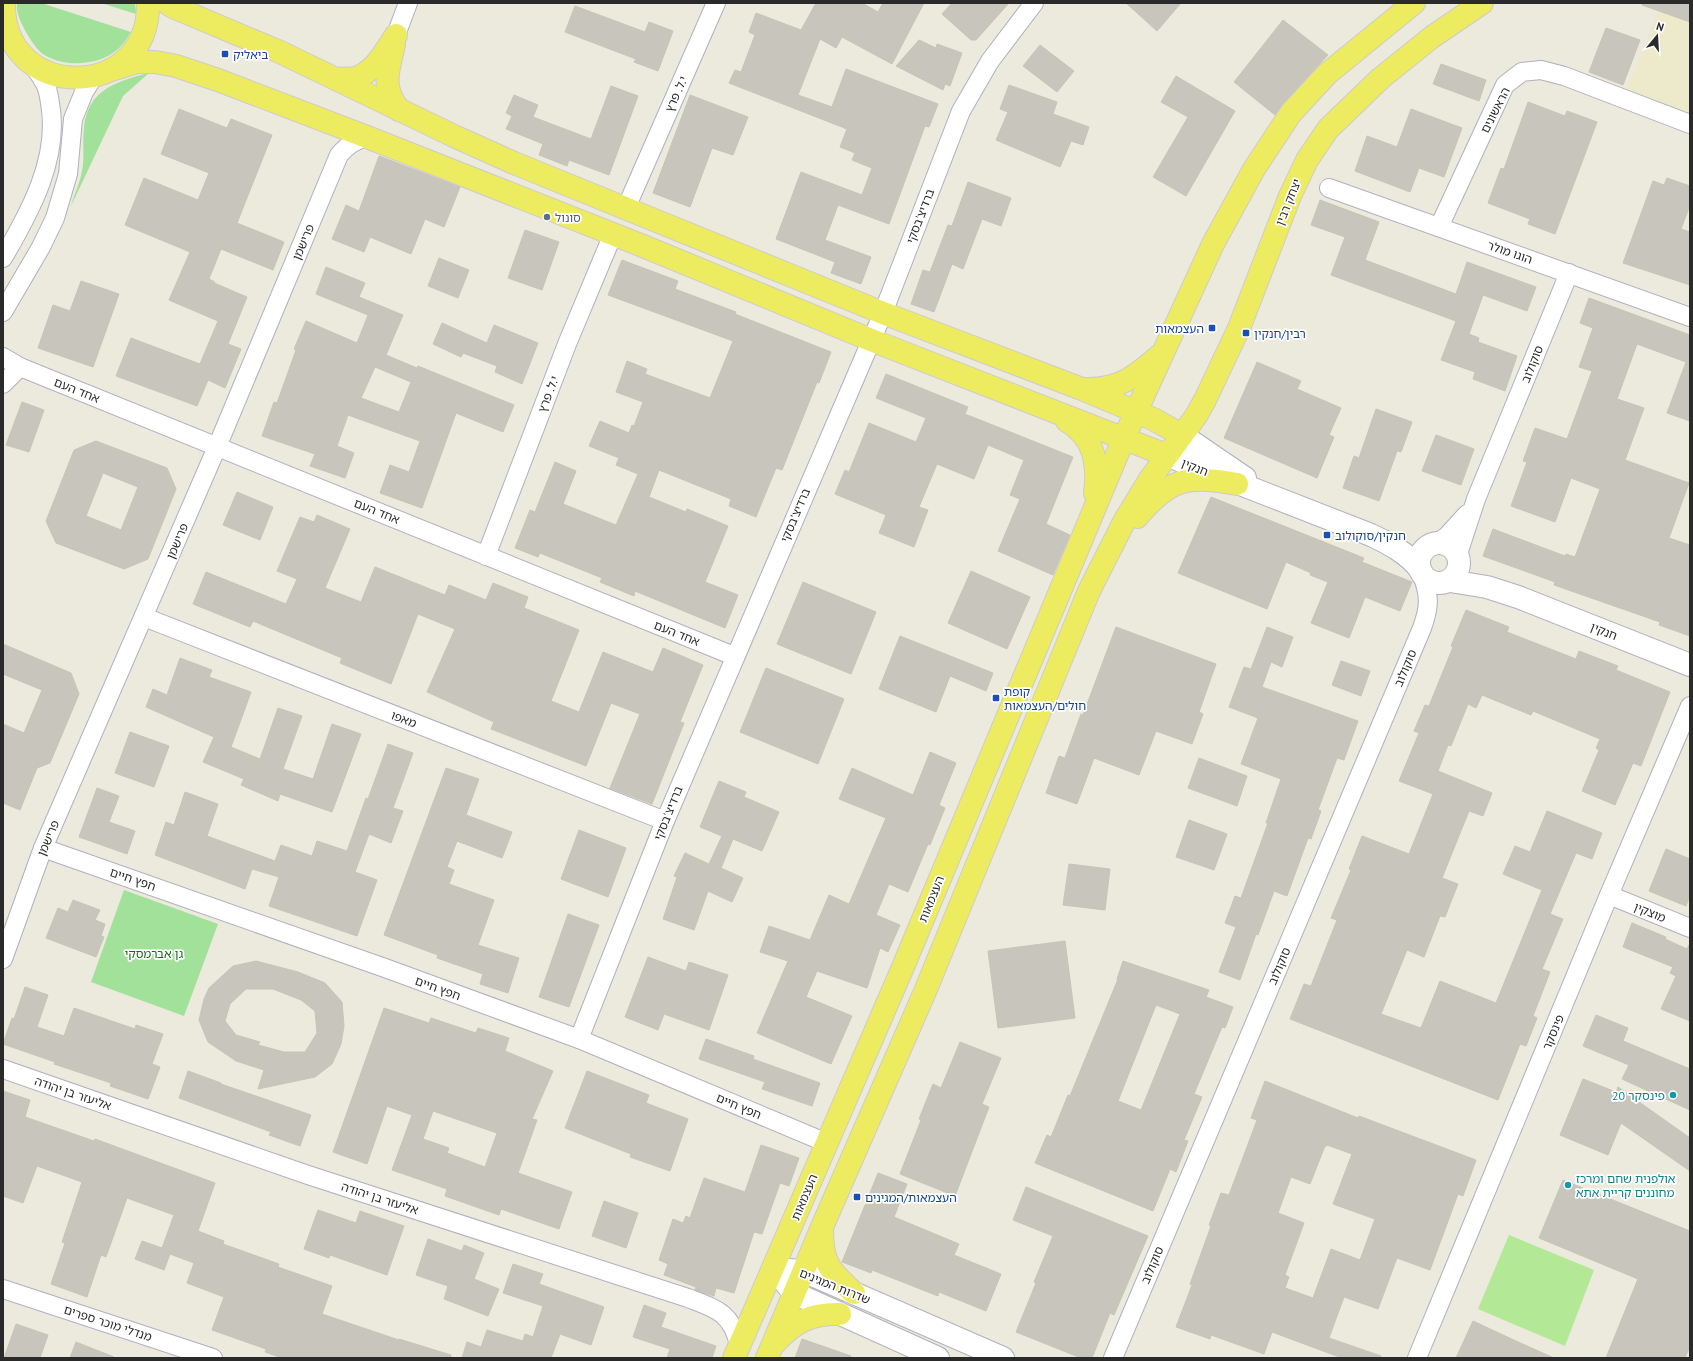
<svg xmlns="http://www.w3.org/2000/svg" width="1693" height="1361" viewBox="0 0 1693 1361" font-family="'PT Sans','Noto Sans Hebrew',sans-serif">
<style>
.education{fill:#edeacc}
.green{fill:#a2e19a}
.pitch{fill:#b3e896}
.building{fill:#c7c5bc;stroke:#c7c5b6;fill-rule:evenodd}
.lines{fill:none;stroke-linecap:round;stroke-linejoin:round}
.minor-casing{stroke:#b0b0be;stroke-width:20}
.tertiary-casing{stroke:#b0b0be;stroke-width:24}
.primary-casing{stroke:#ccc;stroke-width:24}
.minor{stroke:#fff;stroke-width:18}
.tertiary{stroke:#fff;stroke-width:22}
.primary{stroke:#edec60;stroke-width:22}
.transit-dot{fill:#1a4fb4;stroke:#fff;stroke-width:1.5}
.service-dot{fill:#5c6f8a;stroke:#fff;stroke-width:1.5}
.culture-dot{fill:#0f9aa8;stroke:#fff;stroke-width:1.5}
.labels{text-anchor:middle;dominant-baseline:central;stroke-width:3.5;stroke-linejoin:round;paint-order:stroke}
.transit-label{font-size:12px;fill:#164399;stroke:#fff;text-anchor:start}
.street-label{font-size:12px;fill:#2a2a2a;stroke:#fff}
.service-label{font-size:12px;fill:#4e5e75;stroke:#fff;text-anchor:start}
.park-label{font-size:12px;fill:#1c661d;stroke:#fff}
.culture-label{font-size:12px;fill:#0d838f;stroke:#fff;text-anchor:end}
</style>
<rect width="100%" height="100%" fill="#ece9dd"/>
<!-- education -->
<path class="education" d="M1690,3V115L1626,91L1660,8Z"/>
<!-- green -->
<g class="green">
<path d="M17,3H41L131,32C127,38 124,44 118,49C99,66 64,68 43,54C36,49 30,39 26,32C21,23 16,13 17,3Z"/>
<path d="M101,3H135L136,14Z"/>
<path d="M149,73L123,96L71,206C74,195 80,183 82,171C85,157 82,142 84,128C87,90 117,81 149,73Z"/>
<path d="M124,890L218,924L184,1016L91,982Z"/>
</g>
<!-- pitch -->
<path class="pitch" d="M1509,1235L1594,1270L1565,1346L1478,1309Z"/>
<!-- building -->
<g class="building">
<path d="M816,3H862L878,12L883,3H924L892,64L842,37L836,48L820,39L798,95L832,107L846,69L938,104L929,127L925,126L889,224L838,205L825,240L871,257L861,284L831,273L835,262L776,239L801,172L862,195L872,168L852,160L855,153L840,147L847,129L729,83L735,70L741,72L755,35L749,32L756,13L801,30Z"/>
<path d="M952,3H1009L976,40H971L942,14Z"/>
<path d="M1126,3H1181L1157,31Z"/>
<path d="M1642,3H1690V22L1642,5Z"/>
<path d="M575,6L645,32L649,22L673,31L658,71L634,62L636,59L565,32Z"/>
<path d="M1283,20L1328,55L1282,105L1275,115L1234,82Z"/>
<path d="M1606,28L1640,40L1623,85L1589,72Z"/>
<path d="M919,40L936,48L937,44L962,53L950,86L945,84L943,90L896,66Z"/>
<path d="M1040,45L1074,71L1057,92L1023,66Z"/>
<path d="M1441,64L1486,80L1479,101L1433,84Z"/>
<path d="M1176,76L1235,111L1186,196L1153,177L1188,117L1161,102Z"/>
<path d="M1009,85L1057,102L1053,114L1089,127L1083,145L1071,141L1060,167L996,140L1008,112L1000,109Z"/>
<path d="M611,86L638,96L609,175L569,160L567,166L539,155L543,144L506,129L512,116L506,113L514,95L538,105L533,117L591,139Z"/>
<path d="M690,95L748,117L733,155L712,148L690,207L653,193Z"/>
<path d="M1528,102L1565,116L1567,111L1597,122L1555,234L1528,224L1530,219L1488,203L1501,168L1504,169Z"/>
<path d="M179,109L227,128L231,119L272,135L237,223L284,242L273,270L221,249L209,279L215,282L214,283L247,297L228,344L241,349L225,388L208,380L197,406L116,376L131,338L200,364L218,321L169,300L190,252L125,225L144,178L198,200L209,173L161,154Z"/>
<path d="M1411,109L1462,128L1444,177L1419,168L1410,192L1355,171L1367,136L1397,147Z"/>
<path d="M379,156L460,187L444,227L425,219L411,254L370,237L364,252L332,239L346,205L359,211Z"/>
<path d="M1667,178L1690,186V205L1681,229L1690,232V285L1623,263L1653,181L1664,185Z"/>
<path d="M968,182L1011,198L1001,226L982,219L963,269L952,264L934,312L911,304L923,270L930,272L948,225L952,226Z"/>
<path d="M1320,200L1379,222L1365,260L1456,294L1467,262L1536,287L1527,311L1483,295L1469,334L1479,338L1478,342L1517,356L1505,391L1473,379L1475,372L1441,360L1456,321L1331,275L1345,237L1311,225Z"/>
<path d="M525,230L559,242L542,290L508,278Z"/>
<path d="M439,258L469,270L458,298L428,286Z"/>
<path d="M622,260L678,281L675,289L736,312L735,314L831,352L819,383L817,382L782,470L776,468L756,517L729,506L731,499L659,470L649,497L686,512L687,509L728,526L705,582L738,595L725,628L635,591L634,596L600,582L602,578L540,553L538,557L515,548L530,510L535,512L555,462L576,471L563,504L616,525L638,474L616,465L619,458L589,446L600,421L629,433L632,425L634,426L643,402L616,392L627,361L647,369L645,374L710,398L733,341L608,295Z"/>
<path d="M326,267L365,283L359,297L403,315L386,355L417,368L418,366L514,405L503,432L456,413L422,508L380,493L390,465L409,472L420,441L348,415L337,446L354,453L345,478L310,466L315,454L262,436L274,402L277,403L296,350L294,349L306,321L357,343L368,315L316,294ZM375,367L411,382L399,412L361,398Z"/>
<path d="M81,281L119,294L93,367L38,348L53,305L70,311Z"/>
<path d="M1589,298L1690,335V421L1667,413L1686,362L1637,344L1617,399L1644,408L1625,460L1689,483L1669,538L1690,545V636L1659,625L1660,622L1554,585L1555,582L1483,556L1493,529L1565,556L1566,554L1575,557L1600,489L1571,478L1555,522L1511,506L1527,462L1523,461L1535,428L1567,439L1592,371L1579,367L1593,328L1580,323Z"/>
<path d="M442,323L487,343L494,325L538,343L522,384L495,372L497,366L463,353L461,357L433,344Z"/>
<path d="M1257,362L1301,381L1297,389L1341,408L1329,435L1334,437L1317,478L1224,438Z"/>
<path d="M886,374L968,407L965,414L1073,457L1046,524L1070,535L1053,575L998,551L1020,499L1010,495L1024,460L988,445L974,479L937,464L919,507L928,510L914,547L879,533L886,515L835,494L845,470L849,472L869,423L916,442L926,418L876,398Z"/>
<path d="M22,402L44,410L29,452L6,445Z"/>
<path d="M1376,409L1412,422L1401,452L1397,451L1379,501L1343,488L1354,456L1359,458Z"/>
<path d="M1436,435L1474,449L1461,485L1422,471Z"/>
<path d="M96,441L167,468L176,489L148,559L124,569L56,543L46,521L74,450ZM103,473L138,487L121,530L86,516Z"/>
<path d="M237,492L273,507L260,540L223,525Z"/>
<path d="M1211,497L1364,558L1362,562L1412,582L1400,611L1365,597L1349,638L1311,623L1328,582L1310,575L1311,573L1286,562L1267,609L1178,573Z"/>
<path d="M317,515L350,529L325,588L361,602L375,567L445,595L449,585L486,600L493,583L528,597L524,608L579,630L551,701L579,712L603,652L653,672L663,648L703,665L680,722L684,723L652,804L610,788L640,714L611,703L586,766L491,729L494,722L427,692L455,629L418,614L391,684L340,663L342,658L253,621L250,627L193,604L206,572L286,604L297,579L277,571L300,517L314,522Z"/>
<path d="M971,571L1030,597L1007,649L948,623Z"/>
<path d="M803,582L876,612L851,674L777,644Z"/>
<path d="M1466,610L1509,627L1507,632L1576,659L1579,651L1618,666L1616,670L1670,692L1641,766L1633,763L1615,805L1582,791L1599,750L1596,748L1600,739L1533,711L1531,715L1482,695L1476,708L1468,704L1451,746L1448,745L1438,771L1492,793L1483,816L1469,811L1442,878L1458,884L1445,917L1440,916L1424,957L1407,950L1381,1014L1421,1028L1440,981L1496,1003L1542,890L1503,874L1515,846L1530,852L1547,811L1602,833L1592,859L1576,853L1550,914L1563,919L1542,969L1550,972L1533,1016L1537,1018L1526,1046L1520,1044L1498,1100L1290,1019L1304,984L1311,986L1337,920L1331,918L1351,870L1349,869L1362,836L1409,854L1433,794L1399,781L1419,733L1414,731L1425,705L1429,706L1453,647L1451,646Z"/>
<path d="M1116,627L1216,664L1199,712L1203,714L1192,744L1156,731L1139,775L1094,758L1077,804L1046,793L1059,756L1065,758L1081,714L1083,715Z"/>
<path d="M1267,627L1293,637L1282,667L1271,662L1262,687L1358,721L1344,760L1337,758L1318,810L1321,811L1311,839L1308,838L1287,896L1274,891L1258,935L1256,934L1240,980L1219,972L1236,927L1225,923L1235,896L1241,898L1268,823H1266L1281,779L1241,764L1258,718L1229,707L1244,667L1251,669Z"/>
<path d="M900,636L993,673L986,691L950,676L936,712L879,689Z"/>
<path d="M3,644L71,673L79,694L50,763L37,768L20,810L3,803V724L24,733L42,690L3,674Z"/>
<path d="M180,658L212,670L209,677L251,692L231,747L260,759L278,708L302,716L283,769L313,779L332,724L361,734L332,812L280,794L278,801L241,785L244,779L203,762L214,737L146,707L153,689L167,695Z"/>
<path d="M1341,661L1370,671L1361,696L1332,685Z"/>
<path d="M766,668L844,699L818,764L740,732Z"/>
<path d="M130,732L169,746L154,787L115,773Z"/>
<path d="M388,744L413,753L393,808L403,811L391,843L369,834L355,872L377,880L357,936L269,906L279,877L252,869L245,889L155,855L166,822L174,825L185,792L218,804L207,836L275,861L281,845L312,856L317,841L347,851L366,798L368,799Z"/>
<path d="M930,752L956,763L939,805L945,808L930,845L928,844L908,892L889,884L876,915L900,925L888,952L880,948L867,988L817,971L806,997L852,1016L831,1064L757,1033L788,961L760,952L769,926L810,940L829,895L849,904L886,818L839,799L852,768L913,795Z"/>
<path d="M1199,758L1247,776L1237,806L1188,788Z"/>
<path d="M446,768L479,779L466,815L512,832L502,858L457,841L447,867L454,870L449,884L494,900L478,945L519,958L508,993L480,984L483,974L437,958L438,955L384,935Z"/>
<path d="M719,781L746,792L744,797L779,812L762,851L733,839L721,868L743,878L732,902L708,891L694,930L663,919L677,877L674,876L685,853L709,864L722,836L700,827Z"/>
<path d="M97,788L119,796L109,822L135,831L127,854L79,837Z"/>
<path d="M1189,820L1227,834L1214,870L1176,857Z"/>
<path d="M579,830L626,848L608,897L561,879Z"/>
<path d="M1666,849L1690,859V895L1686,906L1649,891Z"/>
<path d="M1069,864L1110,869L1105,910L1063,905Z"/>
<path d="M73,900L100,910L95,920L105,924L101,936L104,937L96,957L46,938L58,908L68,912Z"/>
<path d="M568,914L599,925L569,1007L539,997Z"/>
<path d="M1632,923L1666,937L1665,939L1687,949L1690,943V1021L1661,1009L1676,976L1670,973L1673,967L1623,947Z"/>
<path d="M1065,941L1075,1018L998,1028L988,951Z"/>
<path d="M648,957L686,971L689,962L728,975L709,1030L664,1014L658,1030L625,1017Z"/>
<path d="M256,961L298,972L325,983L342,1002L344,1026L341,1044L332,1064L315,1077L258,1089L264,1070L236,1061L208,1042L199,1020L204,999L209,988L233,966ZM246,989H273L301,1000L315,1011L317,1033L305,1052H284L258,1045L260,1042L236,1035L225,1021L230,1004Z"/>
<path d="M1123,961L1209,990L1206,997L1233,1007L1225,1028L1222,1027L1194,1094L1202,1097L1184,1140L1188,1141L1176,1172L1170,1169L1153,1211L1035,1163L1047,1135L1051,1137L1068,1095L1070,1096L1118,979H1117ZM1156,1005L1180,1014L1141,1110L1118,1101Z"/>
<path d="M25,987L48,995L37,1027L64,1036L74,1008L135,1029L136,1025L163,1034L152,1064L160,1067L148,1099L110,1086L111,1083L54,1064L55,1062L3,1044L12,1018L14,1019Z"/>
<path d="M384,1008L429,1023L431,1018L476,1033L478,1028L509,1038L505,1051L553,1071L532,1119L537,1120L518,1173L572,1192L559,1229L501,1209L499,1215L445,1196L447,1189L392,1170L412,1115L387,1106L367,1164L333,1152ZM433,1111L497,1133L485,1167L447,1153L449,1148L423,1139Z"/>
<path d="M1596,1015L1628,1028L1623,1041L1690,1069V1110L1622,1079L1629,1065L1583,1046Z"/>
<path d="M706,1039L754,1056L753,1059L820,1083L812,1106L762,1089L765,1082L699,1059Z"/>
<path d="M960,1042L1001,1058L982,1104L989,1107L955,1196L900,1174L921,1120L919,1119L933,1084L941,1088Z"/>
<path d="M188,1071L221,1083V1084L311,1115L300,1146L269,1135L271,1132L179,1098Z"/>
<path d="M587,1071L649,1095L646,1103L688,1119L670,1171L630,1157L631,1154L565,1128Z"/>
<path d="M1583,1079L1616,1092L1618,1087L1690,1138V1171L1621,1123L1608,1155L1560,1135Z"/>
<path d="M1265,1081L1358,1118L1359,1116L1476,1160L1463,1196L1458,1194L1430,1270L1397,1258L1378,1309L1344,1297L1329,1338L1381,1356L1380,1358H1342L1272,1332L1264,1354L1211,1335L1210,1339L1176,1327L1192,1285L1190,1284L1211,1226L1209,1225L1221,1193L1229,1195L1257,1120L1251,1118ZM1327,1145L1352,1154L1333,1204L1375,1219L1360,1260L1331,1249L1313,1298L1285,1288L1289,1277L1285,1275L1304,1223L1278,1213L1291,1177L1310,1184L1325,1146H1327Z"/>
<path d="M3,1091L30,1100L25,1117L94,1141L95,1139L215,1183L198,1231L224,1241L223,1244L279,1264L278,1267L332,1286L322,1314L399,1340V1339L451,1355V1358H282L265,1352L266,1349L212,1330L224,1297L187,1283L194,1263L170,1254L164,1270L135,1259L142,1241L162,1248L174,1215L127,1198L106,1257L101,1255L87,1297L51,1284L65,1243L62,1242L82,1182L37,1166L23,1203L3,1196Z"/>
<path d="M761,1145L799,1158L789,1186L780,1183L762,1234L754,1232L734,1293L716,1288L714,1296L695,1290L696,1287L664,1275L668,1264L659,1260L673,1219L683,1223L686,1216L690,1218L704,1178L745,1192Z"/>
<path d="M878,1173L907,1184L894,1217L959,1244L954,1255L1001,1274L986,1311L939,1292L938,1296L872,1270L871,1273L842,1262Z"/>
<path d="M1563,1180L1690,1231V1346L1685,1358H1606L1638,1279L1539,1238Z"/>
<path d="M1026,1187L1148,1236L1114,1315L1110,1313L1092,1358H1081L1016,1332L1036,1283L1034,1282L1053,1236L1013,1220Z"/>
<path d="M604,1201L638,1213L626,1248L592,1236Z"/>
<path d="M318,1210L356,1223L360,1211L404,1226L387,1275L330,1255L329,1258L304,1249Z"/>
<path d="M428,1239L462,1251L464,1245L484,1253L474,1279L499,1289L488,1316L444,1299L448,1286L416,1275Z"/>
<path d="M513,1264L543,1274L539,1284L604,1307L591,1345L560,1334L551,1358H462L467,1342L481,1347L487,1330L523,1341L525,1334L533,1337L543,1306L503,1293Z"/>
<path d="M644,1305L666,1313L661,1327L716,1346L712,1358H667L670,1349L633,1337Z"/>
<path d="M1473,1321L1516,1341L1554,1358H1456Z"/>
<path d="M16,1324L48,1335L40,1358H4Z"/>
<path d="M802,1339L851,1356L850,1358H795Z"/>
<path d="M76,1342L114,1357V1358H70Z"/>
</g>
<g class="lines">
<!-- minor casing -->
<g class="minor-casing">
<g id="minor">
<path d="M396,35L408,3"/>
<path d="M1329,188L1690,317"/>
<path d="M626,208L716,3"/>
<path d="M1439,227L1505,85L1522,72L1541,70L1564,76L1690,124"/>
<path d="M3,258C30,212 60,158 50,103C49,96 48,88 44,82C41,76 36,70 32,64"/>
<path d="M3,312L41,247L55,218L68,174L73,119L84,92L94,76"/>
<path d="M3,357L20,367L734,656"/>
<path d="M3,384L20,367"/>
<path d="M1438,542L1447,536L1467,514"/>
<path d="M1458,554L1476,499L1569,273"/>
<path d="M486,556L567,344L613,234"/>
<path d="M144,617L665,821"/>
<path d="M43,848L385,968L579,1039L827,1143"/>
<path d="M1609,895L1690,928"/>
<path d="M3,959L43,848L217,447L339,155C348,145 355,140 367,137"/>
<path d="M579,1039L665,821L883,313L961,111L990,61L1034,3"/>
<path d="M3,1069L308,1175L688,1298C716,1309 731,1312 739,1344"/>
<path d="M3,1289L213,1358"/>
<path d="M1113,1358L1422,628C1430,606 1430,595 1421,572"/>
<path d="M1417,1358L1609,895L1690,706"/>
</g>
</g>
<!-- tertiary casing -->
<g class="tertiary-casing">
<g id="tertiary">
<path d="M1182,435L1245,478"/>
<path d="M1166,455L1371,535C1390,544 1407,553 1420,569"/>
<circle cx="1439" cy="563" r="20"/>
<path d="M1450,581L1487,587L1518,597L1690,665"/>
<path d="M773,1269L803,1271L1003,1358"/>
<path d="M782,1279L794,1293L938,1358"/>
</g>
</g>
<!-- primary casing -->
<g class="primary-casing">
<g id="primary">
<path d="M4,3C2,102 150,103 148,3"/>
<path d="M167,3L173,7L280,52L456,137L514,163L883,313L1082,389L1153,419L1182,435"/>
<path d="M394,45C388,72 381,86 399,110"/>
<path d="M111,70L137,62H155L176,66L218,80L367,137L643,246L871,340L1166,455"/>
<path d="M336,79C342,78 350,79 355,78C375,72 386,50 396,35"/>
<path d="M1085,389C1119,390 1134,377 1159,356"/>
<path d="M1067,421C1094,437 1099,463 1095,493"/>
<path d="M1137,517C1171,478 1186,475 1237,484"/>
<path d="M822,1230C822,1264 830,1271 854,1293"/>
<path d="M776,1342C795,1321 813,1313 840,1314"/>
<path d="M734,1358L903,967L1124,438L1213,244L1254,169L1291,113L1327,74L1414,3"/>
<path d="M767,1358L822,1227L924,994L1089,591L1125,520L1150,479L1196,416L1205,400L1239,328L1290,196L1307,160L1328,129L1381,78L1432,37L1482,3"/>
</g>
</g>
<!-- minor -->
<use href="#minor" class="minor"/>
<!-- tertiary -->
<use href="#tertiary" class="tertiary"/>
<!-- primary -->
<use href="#primary" class="primary"/>
</g>
<!-- markers -->
<g class="transit-dot">
<rect x="221" y="50" width="8" height="8" rx="2"/>
<rect x="1208" y="324" width="8" height="8" rx="2"/>
<rect x="1242" y="329" width="8" height="8" rx="2"/>
<rect x="1323" y="531" width="8" height="8" rx="2"/>
<rect x="992" y="694" width="8" height="8" rx="2"/>
<rect x="853" y="1193" width="8" height="8" rx="2"/>
</g>
<circle class="service-dot" cx="547" cy="217" r="4"/>
<g class="culture-dot">
<circle cx="1673" cy="1095" r="4"/>
<circle cx="1568" cy="1185" r="4"/>
</g>
<g class="labels">
<!-- transit labels -->
<g class="transit-label">
<text x="233" y="54">ביאליק</text>
<text x="1204" y="328" text-anchor="end">העצמאות</text>
<text x="1254" y="333">רבין/חנקין</text>
<text x="1335" y="535">חנקין/סוקולוב</text>
<text x="1004" y="691">קופת<tspan x="1004" dy="14">חולים/העצמאות</tspan></text>
<text x="865" y="1197">העצמאות/המגינים</text>
</g>
<!-- street labels -->
<g class="street-label">
<text transform="translate(676 94) rotate(-66)">י.ל. פרץ</text>
<text transform="translate(1495 110) rotate(-63)">הראשונים</text>
<text transform="translate(1288 202) rotate(-68)">יצחק רבין</text>
<text transform="translate(920 216) rotate(-69)">ברדיצ'בסקי</text>
<text transform="translate(303 242) rotate(-67)">פרישמן</text>
<text transform="translate(1510 252) rotate(19)">הוגו מולר</text>
<text transform="translate(1532 364) rotate(-68)">סוקולוב</text>
<text transform="translate(77 390) rotate(22)">אחד העם</text>
<text transform="translate(548 394) rotate(-69)">י.ל. פרץ</text>
<text transform="translate(1195 467) rotate(22)">חנקין</text>
<text transform="translate(377 511) rotate(22)">אחד העם</text>
<text transform="translate(795 515) rotate(-67)">ברדיצ'בסקי</text>
<text transform="translate(177 541) rotate(-67)">פרישמן</text>
<text transform="translate(1604 631) rotate(22)">חנקין</text>
<text transform="translate(677 633) rotate(22)">אחד העם</text>
<text transform="translate(1405 668) rotate(-67)">סוקולוב</text>
<text transform="translate(404 719) rotate(21)">מאפו</text>
<text transform="translate(668 813) rotate(-68)">ברדיצ'בסקי</text>
<text transform="translate(48 838) rotate(-67)">פרישמן</text>
<text transform="translate(133 879) rotate(19)">חפץ חיים</text>
<text transform="translate(931 899) rotate(-68)">העצמאות</text>
<text transform="translate(1650 912) rotate(22)">מוצקין</text>
<text transform="translate(1279 966) rotate(-67)">סוקולוב</text>
<text transform="translate(438 988) rotate(20)">חפץ חיים</text>
<text transform="translate(1553 1032) rotate(-67)">פינסקר</text>
<text transform="translate(73 1093) rotate(19)">אליעזר בן יהודה</text>
<text transform="translate(739 1106) rotate(23)">חפץ חיים</text>
<text transform="translate(804 1197) rotate(-67)">העצמאות</text>
<text transform="translate(380 1198) rotate(18)">אליעזר בן יהודה</text>
<text transform="translate(1152 1265) rotate(-67)">סוקולוב</text>
<text transform="translate(835 1286) rotate(22)">שדרות המגינים</text>
<text transform="translate(108 1323) rotate(18)">מנדלי מוכר ספרים</text>
</g>
<!-- service labels -->
<g class="service-label">
<text x="555" y="217">סונול</text>
</g>
<!-- park labels -->
<g class="park-label">
<text x="154" y="953">גן אברמסקי</text>
</g>
<!-- culture labels -->
<g class="culture-label">
<text x="1665" y="1095">פינסקר 20</text>
<text x="1576" y="1178" text-anchor="start">אולפנית שחם ומרכז<tspan x="1576" dy="14">מחוננים קריית אתא</tspan></text>
</g>
</g>
<!-- border -->
<rect width="1693" height="1361" fill="none" stroke="#2a2a2a" stroke-width="8"/>
<!-- north arrow -->
<g transform="translate(1657 36) rotate(18)" stroke="#ffffff" stroke-width="3" paint-order="stroke">
<path d="M0-3L7 15L0 10L-7 15Z" fill="#2a2a2a"/>
<text y="-6" font-size="11" font-weight="bold" text-anchor="middle" fill="#2a2a2a">N</text>
</g>
</svg>
